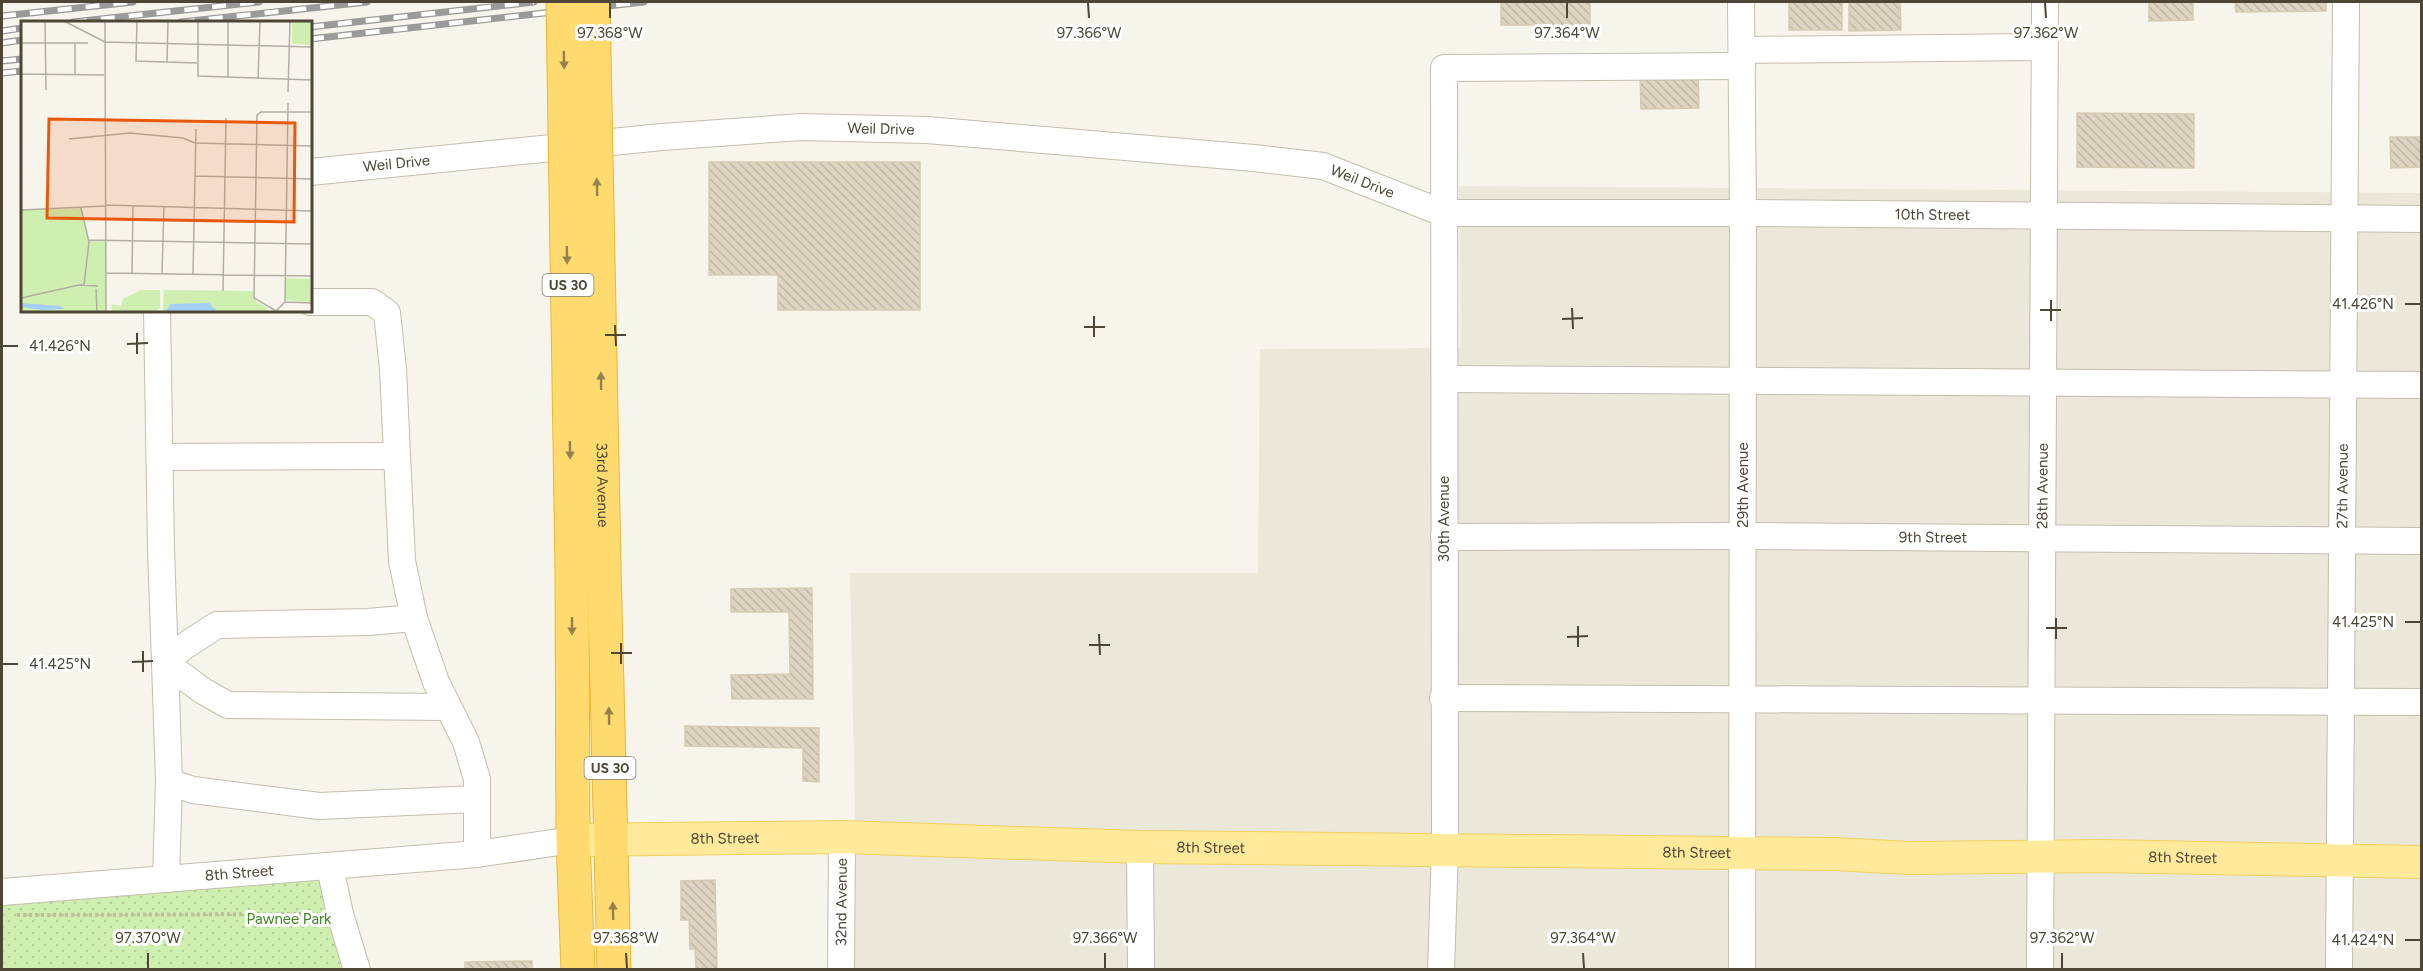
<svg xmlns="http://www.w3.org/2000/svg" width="2423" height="971" viewBox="0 0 2423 971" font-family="Figtree,sans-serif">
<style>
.residential{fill:#ebe7d9}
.park{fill:url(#park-dots)}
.building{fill:url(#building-back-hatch);stroke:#d6cab1;stroke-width:1.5}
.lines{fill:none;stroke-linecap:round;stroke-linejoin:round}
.minor-casing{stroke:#c4bdac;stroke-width:28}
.major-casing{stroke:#f1d05f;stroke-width:34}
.highway-casing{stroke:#eeb62d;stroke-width:35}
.path{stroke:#c7bb9c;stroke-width:4;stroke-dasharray:3 3;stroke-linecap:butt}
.minor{stroke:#fff;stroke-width:26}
.major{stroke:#ffea9c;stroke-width:32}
.highway{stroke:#ffda6e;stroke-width:33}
.rail-casing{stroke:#9a9a9a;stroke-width:7}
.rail{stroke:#fff;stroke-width:4.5;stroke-dasharray:14;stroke-linecap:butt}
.highway-bridge-casing{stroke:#eeb62d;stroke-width:35;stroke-linecap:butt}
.highway-bridge{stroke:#ffda6e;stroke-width:33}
.oneway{fill:#94814d}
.ticks{fill:none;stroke:#4d4637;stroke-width:2}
.labels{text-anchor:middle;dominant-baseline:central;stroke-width:6;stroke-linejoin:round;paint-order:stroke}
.shield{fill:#fff;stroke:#827e73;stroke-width:1.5}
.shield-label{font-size:14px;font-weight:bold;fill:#4d4637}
.street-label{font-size:15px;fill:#4d4637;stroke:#fff}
.park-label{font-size:15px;fill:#418623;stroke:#fff}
.inset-road{fill:none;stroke:#b3aea3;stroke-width:1.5}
.view{fill:#e8590c;fill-opacity:0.15;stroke:#e8590c;stroke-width:3}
.inset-edge{fill:none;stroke:#4d4637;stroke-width:3}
.ticks-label{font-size:15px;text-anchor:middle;fill:#4d4637;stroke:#fff;stroke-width:6;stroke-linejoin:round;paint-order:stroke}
</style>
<defs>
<pattern id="park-dots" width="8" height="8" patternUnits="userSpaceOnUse" patternTransform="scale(1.5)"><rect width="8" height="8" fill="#ceefb0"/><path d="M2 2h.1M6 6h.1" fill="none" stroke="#b3ce98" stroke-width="1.8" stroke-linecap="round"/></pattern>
<pattern id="building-back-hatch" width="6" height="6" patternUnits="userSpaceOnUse" patternTransform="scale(1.5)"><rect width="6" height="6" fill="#ddd4c2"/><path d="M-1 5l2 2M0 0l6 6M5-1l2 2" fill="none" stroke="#bfb7a7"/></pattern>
</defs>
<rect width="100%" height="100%" fill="#f7f4eb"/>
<!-- residential -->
<path class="residential" d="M1459,186L2421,193V969H854L855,808L850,573H1258L1260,349L1461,348Z"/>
<!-- park -->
<path class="park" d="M330,867L357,969H2V892Z"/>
<!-- building -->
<g class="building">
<rect x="1501" y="2" width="89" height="23"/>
<rect x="1789" y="2" width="53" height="28"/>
<path d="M1849,2H1900L1901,30L1849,31Z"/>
<path d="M2149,2H2193V20L2149,21Z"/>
<path d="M2235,2H2326V11L2236,12Z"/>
<path d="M1698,72L1699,108L1641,109L1640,73Z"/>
<path d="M2077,113L2194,114V168L2077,167Z"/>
<path d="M2390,137H2422V167L2391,168Z"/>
<path d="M709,162H920V310H778V275H709Z"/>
<path d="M812,588L813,699H732L731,675L790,674L789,612H731V589Z"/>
<path d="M685,726L819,728V782L803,781V748L685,746Z"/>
<path d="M715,880L717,970H696L695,949H690L689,920H681V881Z"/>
<path d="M532,961V970H465V962Z"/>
</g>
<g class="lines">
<!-- minor casing -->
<g class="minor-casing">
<g id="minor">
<path d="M1741,2L1743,213L1742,970"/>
<path d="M1742,50L2044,47"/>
<path id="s1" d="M310,172L662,137L801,127L927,130L1254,158L1323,166L1443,213H1743L2422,219"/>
<path d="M310,302H372L387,313L393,369L402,561L414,618L436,682L466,742L477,779V854"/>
<path d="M157,310L161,549L165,663L203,691L228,705L448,707"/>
<path d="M1445,379L2422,385"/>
<path d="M160,457L396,456"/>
<path id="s2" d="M1444,537L1743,536L2422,541"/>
<path d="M414,618L368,622L217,625L183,647L165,663L169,782L193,790L319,806L476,799"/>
<path d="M1443,698L2422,702"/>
<path d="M1140,847L1141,970"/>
<path d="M330,867L340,914L357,970"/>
<path d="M166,879L169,782"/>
<path id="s3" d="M2,892L477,854L573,840"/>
<path id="s4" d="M841,970L842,837"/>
<path d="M1441,970L1445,849L1444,68L1742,66"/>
<path id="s5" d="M2040,970L2045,2"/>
<path id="s6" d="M2339,970L2346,2"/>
</g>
</g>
<!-- major casing -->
<g class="major-casing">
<g id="major">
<path id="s7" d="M573,840L842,837L1140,847L1834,854L1909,858L2100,856L2422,862"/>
</g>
</g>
<!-- highway casing -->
<g class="highway-casing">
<g id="highway">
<path d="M604,566L614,970"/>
<path d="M572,568L573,840L578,970"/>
</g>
</g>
<!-- path -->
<path class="path" d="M17,915L318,914"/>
<!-- minor -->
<use href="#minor" class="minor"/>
<!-- major -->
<use href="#major" class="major"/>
<!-- highway -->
<use href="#highway" class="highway"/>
<!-- rail casing -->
<g class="rail-casing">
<g id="rail">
<path d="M2,16L133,2"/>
<path d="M73,22L259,2"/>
<path d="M181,22L367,2"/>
<path d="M310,27L534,2"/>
<path d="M2,31L22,28"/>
<path d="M310,39L644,2"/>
<path d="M2,43L22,40"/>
<path d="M2,61L22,59"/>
<path d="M2,73L22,71"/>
</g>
</g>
<!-- rail -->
<use href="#rail" class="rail"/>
<!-- highway-bridge casing -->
<g class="highway-bridge-casing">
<g id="highway-bridge">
<path d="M563,2L572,568"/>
<path id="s8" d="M593,2L604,566"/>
</g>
</g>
<!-- highway-bridge -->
<use href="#highway-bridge" class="highway-bridge"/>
</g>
<!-- one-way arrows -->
<defs><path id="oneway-solid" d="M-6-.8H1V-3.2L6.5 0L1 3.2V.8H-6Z" transform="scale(1.5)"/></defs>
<g class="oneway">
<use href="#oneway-solid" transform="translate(564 60) rotate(89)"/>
<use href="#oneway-solid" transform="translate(597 187) rotate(-91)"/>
<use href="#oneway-solid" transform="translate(567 255) rotate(89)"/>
<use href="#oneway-solid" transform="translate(601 381) rotate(-91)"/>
<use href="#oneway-solid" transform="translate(570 450) rotate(89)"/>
<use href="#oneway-solid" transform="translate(572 626) rotate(90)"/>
<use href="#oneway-solid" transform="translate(609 716) rotate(-91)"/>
<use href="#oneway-solid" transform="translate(613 911) rotate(-91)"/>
</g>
<!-- ticks -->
<path class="ticks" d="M610,3V18M1088,3L1089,18M1567,3V18M2045,3L2046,18M2051,300V321M2405,304H2420M1572,308L1573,329M2040,310H2061M1094,316V337M1562,319L1583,318M615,325L616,346M1084,327H1105M137,333V354M605,335H626M127,344L148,343M3,346H18M2056,618V639M2405,622H2420M1578,626V647M2046,628H2067M1099,634L1100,655M1567,637L1588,636M621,643V664M1089,645H1110M143,651V672M611,653H632M132,662L153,661M3,664H18M2405,940H2420M148,953V968M626,953L627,968M1105,953V968M1583,953L1584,968M2062,953V968"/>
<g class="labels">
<!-- shield labels -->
<g class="shield">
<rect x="542.5" y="274" width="51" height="22" rx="4.5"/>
<rect x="584.5" y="757" width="51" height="22" rx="4.5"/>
</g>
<g class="shield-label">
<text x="568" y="285">US 30</text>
<text x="610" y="768">US 30</text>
</g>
<!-- street labels -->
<g class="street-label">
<text stroke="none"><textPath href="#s1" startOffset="573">Weil Drive</textPath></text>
<text stroke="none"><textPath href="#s1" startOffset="87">Weil Drive</textPath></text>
<text stroke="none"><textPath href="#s1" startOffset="1059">Weil Drive</textPath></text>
<text stroke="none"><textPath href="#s1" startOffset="1635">10th Street</textPath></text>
<text transform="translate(1743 485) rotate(-90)">29th Avenue</text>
<text stroke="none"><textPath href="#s5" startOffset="484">28th Avenue</textPath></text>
<text stroke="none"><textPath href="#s8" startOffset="483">33rd Avenue</textPath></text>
<text stroke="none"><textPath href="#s6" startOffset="484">27th Avenue</textPath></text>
<text transform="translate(1444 519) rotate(-90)">30th Avenue</text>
<text stroke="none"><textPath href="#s2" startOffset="489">9th Street</textPath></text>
<text stroke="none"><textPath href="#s7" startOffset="152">8th Street</textPath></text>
<text stroke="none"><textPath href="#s7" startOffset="638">8th Street</textPath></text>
<text stroke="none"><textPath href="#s7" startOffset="1124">8th Street</textPath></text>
<text stroke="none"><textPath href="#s7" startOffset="1610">8th Street</textPath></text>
<text stroke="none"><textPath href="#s3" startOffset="238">8th Street</textPath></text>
<text stroke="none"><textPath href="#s4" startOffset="68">32nd Avenue</textPath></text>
</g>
<!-- park labels -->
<g class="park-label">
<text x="289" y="919">Pawnee Park</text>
</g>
</g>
<!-- overview -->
<g transform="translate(21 21)">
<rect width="291" height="291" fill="#f7f4eb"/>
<path d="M120,269H139V287L133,291H91L90,283L100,285L102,278Z" fill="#ceefb0"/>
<path d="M271,0H291V24L271,23ZM60,187L68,219H85V291H0V189ZM264,257L289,258L290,281L265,279ZM143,269L232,270L235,281L247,287V291H142Z" fill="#ceefb0"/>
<path d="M0,282L39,285L43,288L21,289L0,286ZM188,282L197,291H144L150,283Z" fill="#a3cff8"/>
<path class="inset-road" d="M24,0L25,69M43,0L84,21L291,26M84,0L85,291M116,0L115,40L176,42M177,0V55L291,59M0,22H67M54,22V53M146,41L147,0M0,53L83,54M207,57V0M237,58L239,0M267,71L269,0M48,118L109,112L162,117L174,122L291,125M174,155L291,158M85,184L291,190M60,187L68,221L63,264M0,189L84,185M68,219L291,223M85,252L291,255M111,252L112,185M141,252L143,186M172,253L175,108M75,268L76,291M202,270L205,97M0,277L58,264L77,265M264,281L255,290L233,277L236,94L240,91H291M264,281L267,82M264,281L291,282"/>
<path class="view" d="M28,98L274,102L273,201L26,197Z"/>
<rect width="291" height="291" class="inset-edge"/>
</g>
<g class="ticks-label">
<text x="610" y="38">97.368°W</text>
<text x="1089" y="38">97.366°W</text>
<text x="1567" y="38">97.364°W</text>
<text x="2046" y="38">97.362°W</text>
<text x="2363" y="309">41.426°N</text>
<text x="60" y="351">41.426°N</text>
<text x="2363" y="627">41.425°N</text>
<text x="60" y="669">41.425°N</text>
<text x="148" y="943">97.370°W</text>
<text x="626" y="943">97.368°W</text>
<text x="1105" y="943">97.366°W</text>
<text x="1583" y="943">97.364°W</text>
<text x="2062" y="943">97.362°W</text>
<text x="2363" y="945">41.424°N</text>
</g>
<!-- border -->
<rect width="2423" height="971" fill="none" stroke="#4d4637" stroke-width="6"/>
</svg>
